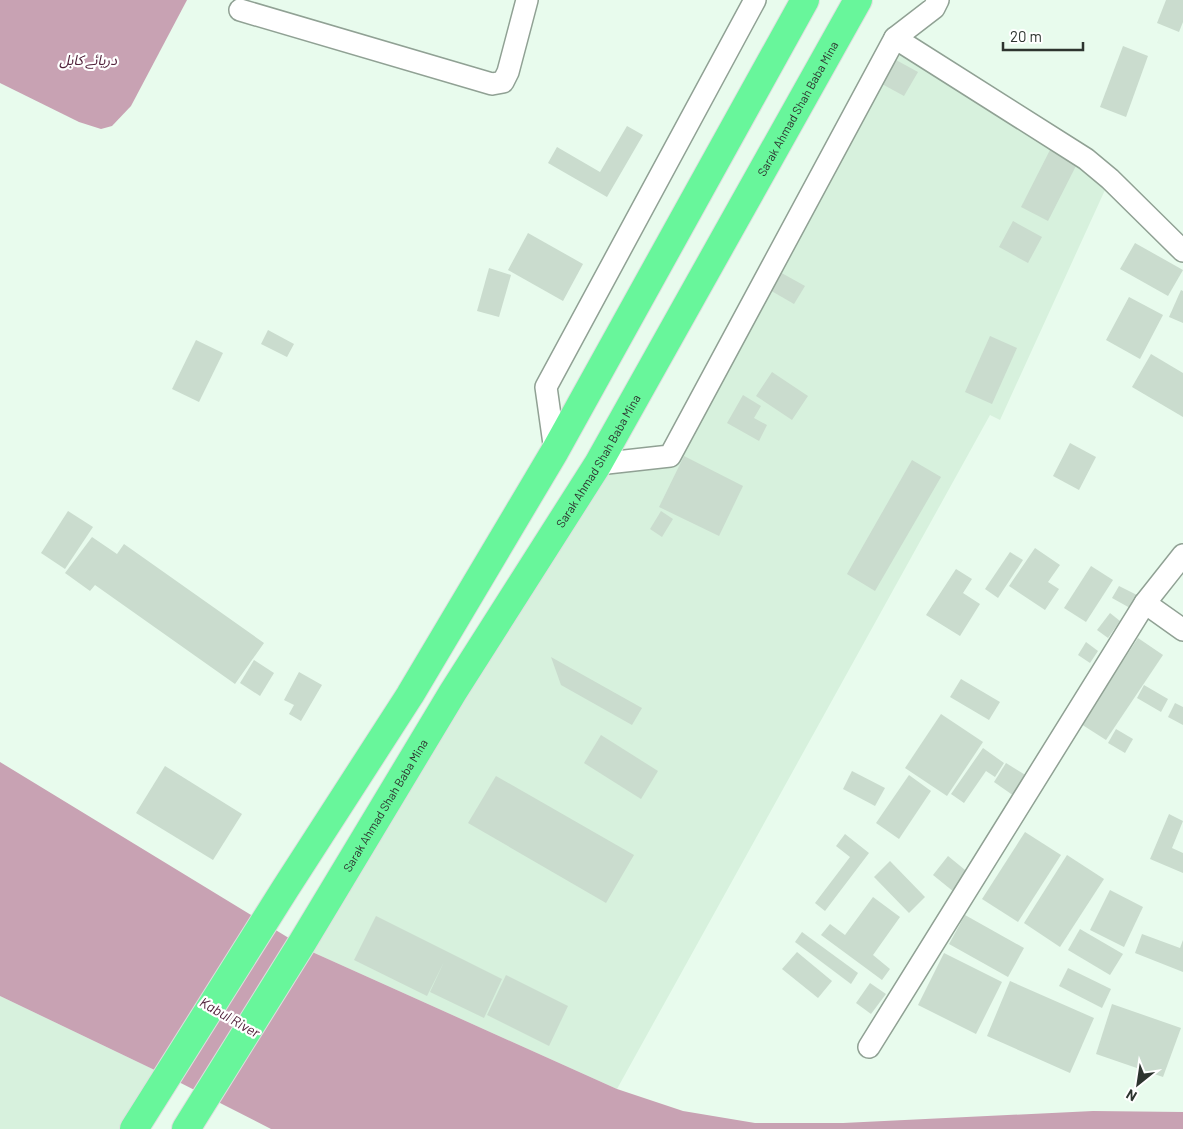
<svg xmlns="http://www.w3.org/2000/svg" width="1183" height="1129" viewBox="0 0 1183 1129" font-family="Barlow,'Noto Sans Arabic',sans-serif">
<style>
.built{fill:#d7f1dd}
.water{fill:#c8a2b3}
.building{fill:#cadcce}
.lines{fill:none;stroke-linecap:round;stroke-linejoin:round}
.street-casing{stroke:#90a194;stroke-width:24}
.highway-casing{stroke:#dddfde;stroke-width:30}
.street{stroke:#fff;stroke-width:21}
.highway{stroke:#68f69b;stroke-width:28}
.labels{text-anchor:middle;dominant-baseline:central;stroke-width:4.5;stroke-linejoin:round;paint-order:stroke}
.street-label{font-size:12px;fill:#2d342f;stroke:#fff}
.water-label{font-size:14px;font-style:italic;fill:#51213a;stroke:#fff}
</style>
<rect width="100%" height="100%" fill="#e8fbed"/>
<!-- built -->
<g class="built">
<path d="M895,38L1110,179L1000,420L990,415L617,1089L310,951L598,464L671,456Z"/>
<path d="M0,996L165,1075L134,1129H0Z"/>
</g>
<!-- water -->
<g class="water">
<path d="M0,0H187L131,106L112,126L101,129L79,122L0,83Z"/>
<path d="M0,762L310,951L617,1089L683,1111L755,1123H843L1093,1111L1183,1112V1129H271L165,1075L0,996Z"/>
</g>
<!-- building -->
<g class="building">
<path d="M1166,0H1183V22L1179,32L1157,23Z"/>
<path d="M1123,46L1148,56L1126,117L1100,107Z"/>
<path d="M896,60L918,72L904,96L882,84Z"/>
<path d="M627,126L643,135L607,197L548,163L557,147L600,172Z"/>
<path d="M1051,148L1078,162L1048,221L1021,207Z"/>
<path d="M1013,221L1042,237L1028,263L999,247Z"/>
<path d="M528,233L583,264L563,301L508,270Z"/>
<path d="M1135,243L1183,270L1168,296L1120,269Z"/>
<path d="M489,268L511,275L499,317L477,311Z"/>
<path d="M778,271L805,286L794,304L768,289Z"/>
<path d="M1181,290L1183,291V323L1169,317Z"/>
<path d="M1129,297L1163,315L1140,359L1106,340Z"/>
<path d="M268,330L294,344L287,357L261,344Z"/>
<path d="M990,336L1017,348L992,404L965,392Z"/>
<path d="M196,340L223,353L199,402L172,389Z"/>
<path d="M1151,354L1183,373V417L1132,387Z"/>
<path d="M772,372L808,396L792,420L756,396Z"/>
<path d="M743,395L761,406L754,418L767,425L759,441L727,423Z"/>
<path d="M1070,443L1096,457L1079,490L1053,476Z"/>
<path d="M684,456L743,486L719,536L659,507Z"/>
<path d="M912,460L941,477L875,591L847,574Z"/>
<path d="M68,511L93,527L65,569L41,553Z"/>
<path d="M661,511L673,519L662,537L650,529Z"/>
<path d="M92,537L117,554L124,544L264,643L235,684L95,585L90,591L65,573Z"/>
<path d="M1035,548L1060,565L1048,582L1059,589L1045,610L1009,586Z"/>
<path d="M1010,552L1023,560L998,598L985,589Z"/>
<path d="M1091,566L1113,580L1086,622L1064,608Z"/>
<path d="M956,569L972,579L963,593L980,604L960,636L926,615Z"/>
<path d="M1119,586L1137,595L1130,608L1112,598Z"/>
<path d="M1110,613L1120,621L1108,638L1097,630Z"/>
<path d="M1138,638L1163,655L1106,740L1081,724Z"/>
<path d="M1086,642L1098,651L1090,663L1078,655Z"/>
<path d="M551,657L642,708L632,725L561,685Z"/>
<path d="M254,660L274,673L260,696L240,683Z"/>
<path d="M299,672L322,685L301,721L289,714L294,705L284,700Z"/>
<path d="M961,679L1000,702L989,720L950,697Z"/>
<path d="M1144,685L1168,699L1161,712L1137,698Z"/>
<path d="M1175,703L1183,707V725L1168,717Z"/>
<path d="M941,714L983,742L947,796L905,768Z"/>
<path d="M1116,729L1133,739L1125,753L1108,743Z"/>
<path d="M601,735L658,771L641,799L584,763Z"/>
<path d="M983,748L1004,763L995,777L986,771L964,803L951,794Z"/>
<path d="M1006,763L1027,776L1014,796L994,782Z"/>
<path d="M165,766L242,814L213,860L136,813Z"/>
<path d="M852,771L885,788L875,806L843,789Z"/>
<path d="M909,775L931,791L899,839L876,823Z"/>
<path d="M496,776L634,855L606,903L468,823Z"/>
<path d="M1169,814L1183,821L1172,848L1183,853V873L1150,859Z"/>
<path d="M1025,832L1061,855L1018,922L982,899Z"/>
<path d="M845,834L869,853L825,911L815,903L850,857L836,846Z"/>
<path d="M1067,855L1104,879L1060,947L1024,923Z"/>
<path d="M948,856L970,874L954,892L933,875Z"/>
<path d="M890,861L925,897L909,913L874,877Z"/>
<path d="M1110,890L1143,907L1124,947L1090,930Z"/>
<path d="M873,897L900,917L873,955L890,969L882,980L821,935L830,924L845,935Z"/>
<path d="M965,915L1024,948L1008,977L949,944Z"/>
<path d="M376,916L502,979L484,1018L430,992L444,962L427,996L354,960Z"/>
<path d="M1080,929L1123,954L1110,975L1068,950Z"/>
<path d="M802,932L858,973L851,984L795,942Z"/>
<path d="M1142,934L1180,948L1183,940V972L1135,953Z"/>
<path d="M797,952L832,981L818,998L782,969Z"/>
<path d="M944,953L1002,982L976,1034L918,1005Z"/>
<path d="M1068,968L1111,989L1102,1008L1059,986Z"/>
<path d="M506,975L568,1006L549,1046L487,1015Z"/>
<path d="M1010,981L1094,1018L1070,1073L987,1036Z"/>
<path d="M870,983L886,994L871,1014L856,1003Z"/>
<path d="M1112,1004L1181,1028L1163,1077L1096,1054Z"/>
</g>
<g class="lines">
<!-- street casing -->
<g class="street-casing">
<g id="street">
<path d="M240,10L492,84L503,82L508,72L527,0"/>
<path d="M895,38L1086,159L1110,179L1183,251"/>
<path d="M555,451L546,387L755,0"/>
<path d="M598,464L670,456L895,38L934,8L938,0"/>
<path d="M1145,603L1183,630"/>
<path d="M869,1047L1145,603L1183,555"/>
</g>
</g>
<!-- highway casing -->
<g class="highway-casing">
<g id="highway">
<path d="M134,1129L285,889L410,695L555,451L805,0"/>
<path id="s1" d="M186,1129L302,943L453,692L598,464L858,0"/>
</g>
</g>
<!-- street -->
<use href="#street" class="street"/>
<!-- highway -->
<use href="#highway" class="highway"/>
</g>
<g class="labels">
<!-- street labels -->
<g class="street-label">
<text stroke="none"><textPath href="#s1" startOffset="1190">Sarak Ahmad Shah Baba Mina</textPath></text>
<text stroke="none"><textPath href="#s1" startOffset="785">Sarak Ahmad Shah Baba Mina</textPath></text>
<text stroke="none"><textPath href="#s1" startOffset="380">Sarak Ahmad Shah Baba Mina</textPath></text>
</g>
<!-- water labels -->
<g class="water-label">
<text x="88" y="59">دریائے کابل</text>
<text transform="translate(230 1017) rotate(30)">Kabul River</text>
</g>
</g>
<!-- north arrow -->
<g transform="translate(1138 1084) rotate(210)" stroke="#ffffff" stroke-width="4" paint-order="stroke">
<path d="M0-4L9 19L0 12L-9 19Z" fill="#2d342f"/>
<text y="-8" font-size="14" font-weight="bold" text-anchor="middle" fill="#2d342f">N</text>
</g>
<!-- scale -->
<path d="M1003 42v8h80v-8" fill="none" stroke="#2d342f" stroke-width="2.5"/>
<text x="1010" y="42" font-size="15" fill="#2d342f" stroke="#ffffff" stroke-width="4" paint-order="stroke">20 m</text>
</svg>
